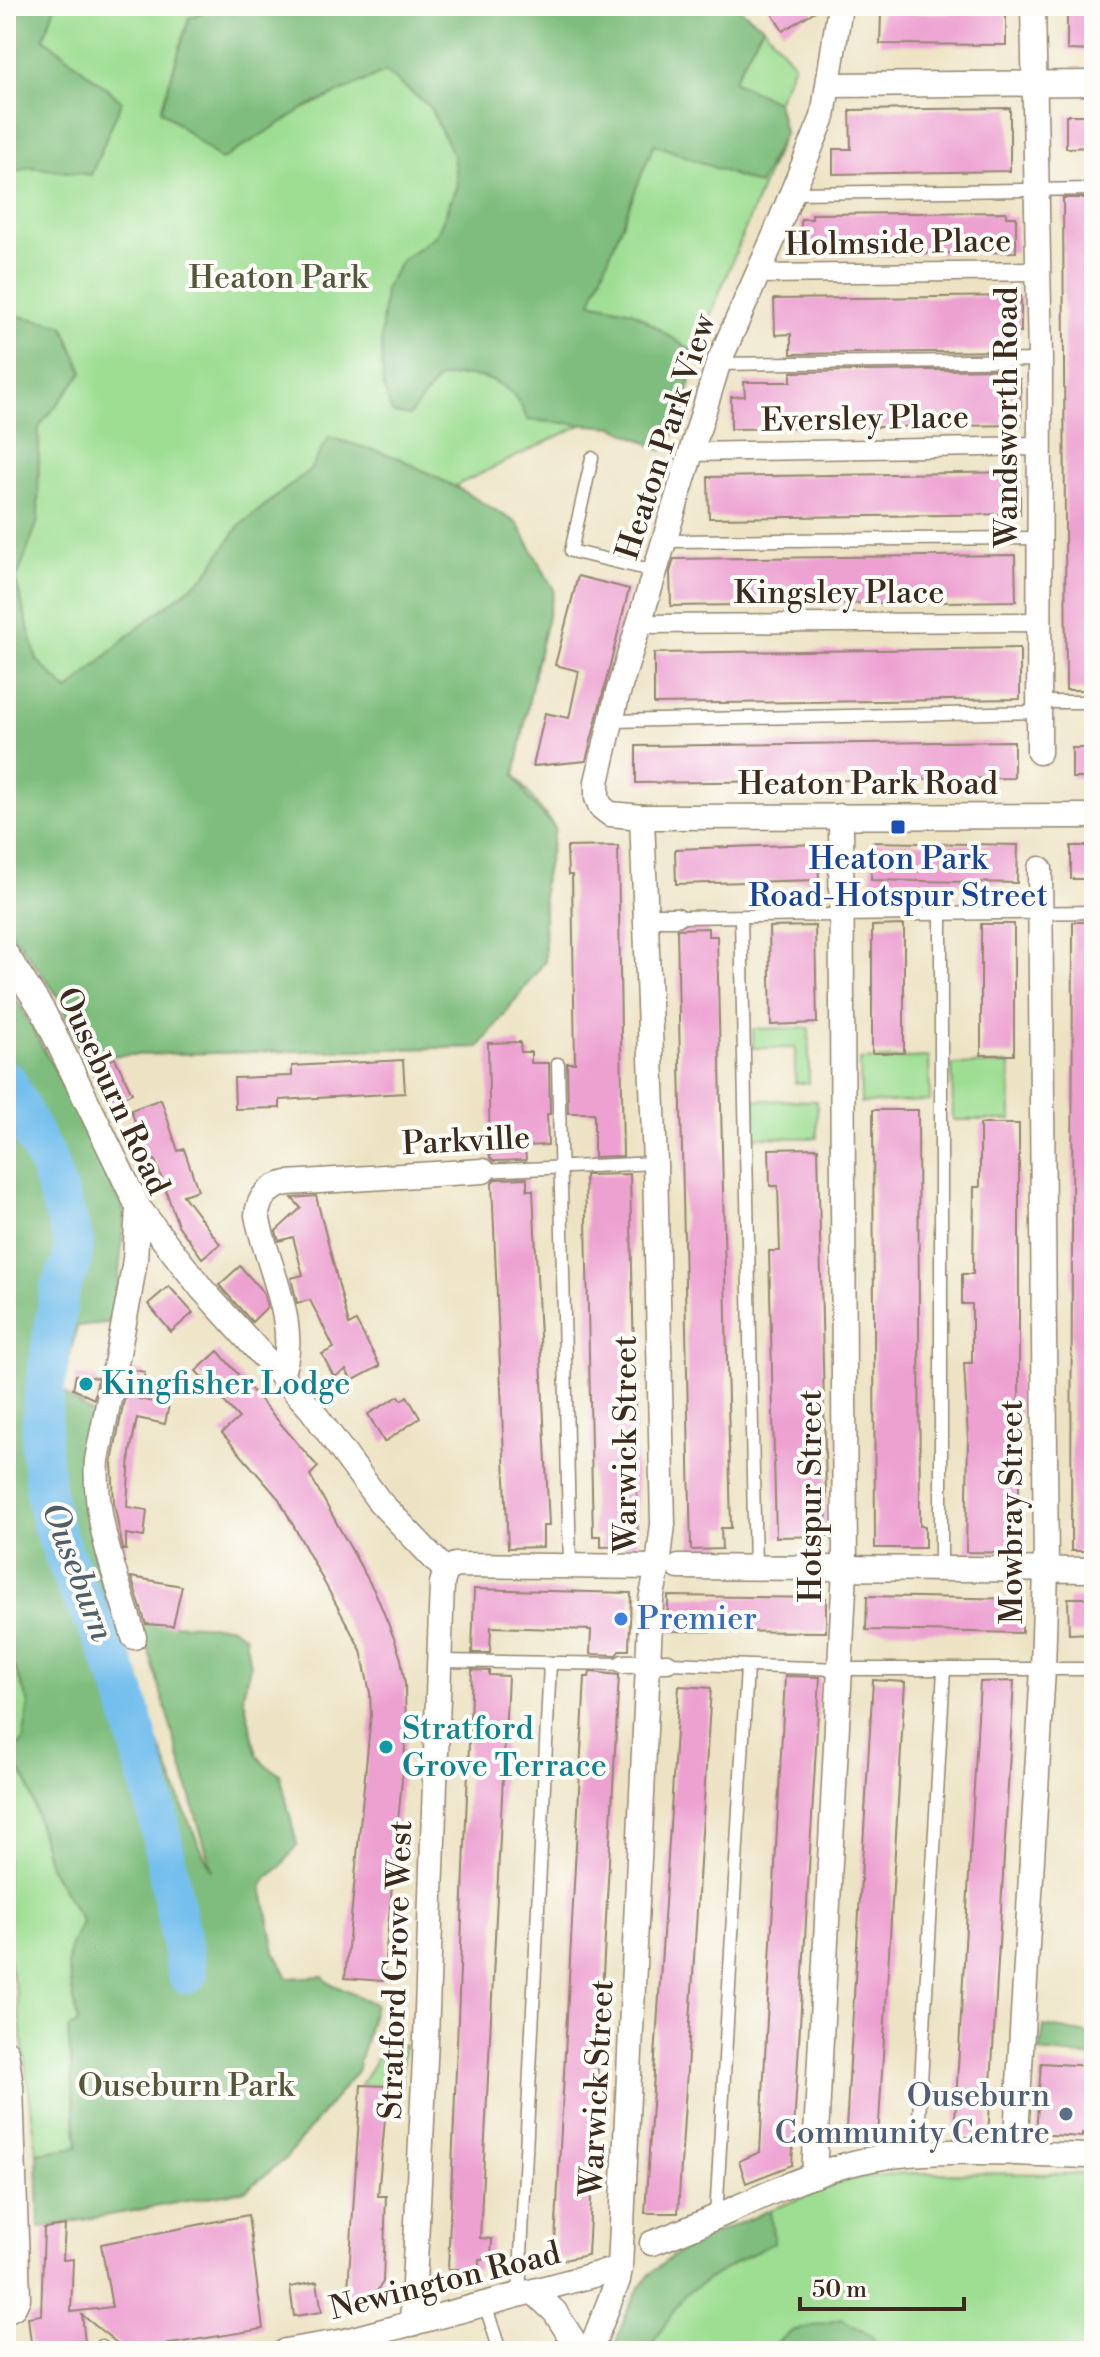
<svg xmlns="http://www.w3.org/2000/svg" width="1100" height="2357" viewBox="0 0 1100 2357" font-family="'Libre Bodoni',serif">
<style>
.green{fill:#9ede93;stroke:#6c8458;stroke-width:2}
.forest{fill:#7ebd7d;stroke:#5c744e;stroke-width:2}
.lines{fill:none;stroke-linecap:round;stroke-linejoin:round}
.river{stroke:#75bfee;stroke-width:40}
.building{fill:#eda1d1}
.service-casing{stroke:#948671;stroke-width:15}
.pedestrian-casing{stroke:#948671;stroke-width:21}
.minor-casing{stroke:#948671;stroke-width:27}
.service{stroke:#fff;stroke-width:12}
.pedestrian{stroke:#fff;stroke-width:18}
.minor{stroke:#fff;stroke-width:24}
.transit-dot{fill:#1a4fb4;stroke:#fdfcf7;stroke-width:3}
.culture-dot{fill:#0f9aa8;stroke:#fdfcf7;stroke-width:3}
.shop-dot{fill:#3f7fe0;stroke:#fdfcf7;stroke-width:3}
.service-dot{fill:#5c6f8a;stroke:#fdfcf7;stroke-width:3}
.labels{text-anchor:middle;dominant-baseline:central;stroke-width:8;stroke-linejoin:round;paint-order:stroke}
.street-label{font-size:32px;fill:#3b2a1e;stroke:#fdfcf7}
.park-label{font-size:32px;fill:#54573b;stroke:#fdfcf7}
.transit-label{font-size:32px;fill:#164399;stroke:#fdfcf7}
.culture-label{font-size:32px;fill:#0d838f;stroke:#fdfcf7;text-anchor:start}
.shop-label{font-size:32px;fill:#366cbe;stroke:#fdfcf7;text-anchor:start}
.service-label{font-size:32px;fill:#4e5e75;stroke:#fdfcf7;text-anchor:end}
.water-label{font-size:34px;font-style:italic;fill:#4f5e67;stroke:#fdfcf7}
</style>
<rect width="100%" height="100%" fill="#fdfcf7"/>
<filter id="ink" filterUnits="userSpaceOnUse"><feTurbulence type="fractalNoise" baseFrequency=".0125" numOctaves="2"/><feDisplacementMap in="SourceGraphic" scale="16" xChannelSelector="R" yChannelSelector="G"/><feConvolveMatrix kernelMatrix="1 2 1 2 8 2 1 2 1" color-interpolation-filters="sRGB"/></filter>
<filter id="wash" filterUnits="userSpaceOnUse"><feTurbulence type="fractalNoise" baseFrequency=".006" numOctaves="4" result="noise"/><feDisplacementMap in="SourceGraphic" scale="32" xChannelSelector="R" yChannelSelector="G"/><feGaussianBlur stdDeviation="1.8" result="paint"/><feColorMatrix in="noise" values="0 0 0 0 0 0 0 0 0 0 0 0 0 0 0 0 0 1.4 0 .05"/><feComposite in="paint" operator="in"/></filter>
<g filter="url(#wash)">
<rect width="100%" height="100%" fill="#ede3c4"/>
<!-- green -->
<g class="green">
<path d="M6,6H735L763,26L794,64L777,102L784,133L695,353L683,420L662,450L604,414L455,486L554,590L534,673L515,775L555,828L543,885L545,961L479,1047L81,1056L58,996L6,925Z"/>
<path d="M809,1028V1083H795V1048H753V1029Z"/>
<path d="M929,1057L930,1101L861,1103L860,1060Z"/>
<path d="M1010,1064L1011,1120H953L952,1065Z"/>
<path d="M755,1100L817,1101V1138L754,1137Z"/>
<path d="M6,1653L11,1658L29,1704L23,1742L8,1755L28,1783L49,1866L82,1922L70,1947L68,1965L78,2023L68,2030L78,2147L37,2153L16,1992L6,1949Z"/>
<path d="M385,2044L404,2045L401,2087L361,2085Z"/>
<path d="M904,2173L1094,2174V2351H613L629,2308L649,2275L683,2250L770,2210L850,2179Z"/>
</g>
<!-- forest -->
<g class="forest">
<path d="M6,6H55L44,38L122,101L91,175L30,167L6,175Z"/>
<path d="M216,6H735L763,26L733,81L777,102L784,133L759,185L654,144L591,302L632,311L695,353L683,420L662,450L614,427L527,420C514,379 476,370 438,379L409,416L392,413L383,384L381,338L385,288L401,261L437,234L457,185L453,155L429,106L385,72L305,108L221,160L161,110L189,18Z"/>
<path d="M6,293L19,316L63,325L83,372L39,427L38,521L16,581L37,660L68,691L130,634L205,576L239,526L311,469L329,437L399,458L459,489L517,523L554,590L534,673L515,775L529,800L555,828L543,885L545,961L479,1047L81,1056L58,996L6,925Z"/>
<path d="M6,980L56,1072L125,1213L114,1322L77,1326L61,1391L95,1416C90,1444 82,1473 86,1501C93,1573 122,1645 147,1712C167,1765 186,1821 212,1871L141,1623L229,1626L245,1636L250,1666L243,1695L257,1755L265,1765L280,1774L297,1845L282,1866L268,1877L262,1886L275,1952L288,1978L323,1976L327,1982L375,2004L357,2071L284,2160L246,2190L39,2228L37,2153L78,2147L68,2029L78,2023L68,1965L70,1947L82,1922L49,1866L28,1783L8,1754L23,1742L29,1704L11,1658L6,1653Z"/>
<path d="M1044,2026L1094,2035V2058L1040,2052Z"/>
<path d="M770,2210L774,2243L738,2261L685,2294L654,2341L652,2351H613C622,2326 631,2293 651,2274C683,2243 731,2228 770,2210Z"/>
<path d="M842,2319L873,2337L874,2351H763L795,2330Z"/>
</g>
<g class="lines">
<!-- river -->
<path class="river" d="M6,1080L48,1164L74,1242L71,1265L60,1288L43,1402L41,1449L46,1498L54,1530L79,1592L104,1639L126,1694L158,1816L187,1974"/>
</g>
<g id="blocks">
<!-- building -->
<g class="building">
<path d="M767,6H823L783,31Z"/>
<path d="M1067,6H1094V51L1067,50Z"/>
<path d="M881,13L1006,14V45L880,44Z"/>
<path d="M1010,108V171L833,174V149H851L850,110Z"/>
<path d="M1066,115H1094V147L1066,148Z"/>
<path d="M1063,198H1094V690H1066Z"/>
<path d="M1006,212V217H1016V252L801,255V219H812V214Z"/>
<path d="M1021,296V332H1005V351L791,354V334L775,335L774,299Z"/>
<path d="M1005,369V379H1020L1021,425L731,429V397L745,396L744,382H791V372Z"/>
<path d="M1020,472V514L709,518L708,477Z"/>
<path d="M1015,555L1016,601L671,606L670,572L674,559Z"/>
<path d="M578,576L629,589L586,761L533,766L545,713L569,718L579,671L555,665Z"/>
<path d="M1020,648V699L654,704V653Z"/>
<path d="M1014,741V778L636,783V746Z"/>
<rect x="1072" y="748" width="22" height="30"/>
<path d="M872,842L1018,845L1017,883L871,880Z"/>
<path d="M818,844L819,880L676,884L675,849Z"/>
<path d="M618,846L623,1156L594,1157V1113H568L567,1063H575L572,875H568L567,847Z"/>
<rect x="1071" y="846" width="23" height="33"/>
<path d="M1073,922H1094V1551H1071Z"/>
<rect x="981" y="924" width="33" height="131"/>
<path d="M904,925V1053H872V926Z"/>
<path d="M815,926L817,1023L771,1025L769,927Z"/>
<path d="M708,928V936H717L731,1528H721L722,1549L691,1550L677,929Z"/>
<path d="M520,1042L521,1052H531V1063H549L550,1114H547L548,1145L525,1146L526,1160L494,1161L490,1158L488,1043Z"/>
<path d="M115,1058L132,1093L110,1104L92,1069Z"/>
<path d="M403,1060L405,1093L280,1100V1108L235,1109L234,1078L292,1076V1066Z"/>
<path d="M161,1099L178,1151L184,1149L198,1190L183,1195L220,1244L202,1258L178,1225L155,1160L148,1162L131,1110Z"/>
<path d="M873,1110H918L920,1526H925V1548H875Z"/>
<path d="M980,1124H1019V1553L966,1552L968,1439L964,1363H972V1304H962V1274H973L974,1187H980Z"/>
<path d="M818,1148L827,1536L776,1537L769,1251H780L778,1186H770L769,1149Z"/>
<path d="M630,1174L638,1546L601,1547V1536H593L585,1175Z"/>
<path d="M527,1178V1190H533L549,1526H543V1547L508,1548L492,1183L495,1179Z"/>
<path d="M316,1196L349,1325L356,1321L380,1366L352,1381L346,1370L334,1377L322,1354L334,1348L310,1300L297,1303L291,1278L303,1275L293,1237L279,1241L276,1231L301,1208L292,1198Z"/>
<path d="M240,1266L263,1292L267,1307L252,1322L219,1285Z"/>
<path d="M169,1286L193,1313L171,1332L148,1304Z"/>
<path d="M218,1351L318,1467L310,1475L376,1594L394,1638L401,1659L405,1684L406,1737L383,1981L345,1978L371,1715L370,1693L361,1650L279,1499L222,1433L239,1418L196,1371Z"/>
<path d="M130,1369L145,1372L139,1399L169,1405L165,1424L137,1418L130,1453L127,1507L147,1510L144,1537L126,1534V1550H123L114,1503L112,1462Z"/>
<path d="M76,1375L98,1378L94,1399L73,1389Z"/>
<path d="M399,1396L402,1400L407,1396L420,1418L384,1442L368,1414Z"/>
<path d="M131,1577L182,1586L173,1626L146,1624Z"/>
<path d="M474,1589L631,1593L629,1650H620L616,1655L590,1654L591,1630L491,1627L490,1653H472Z"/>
<path d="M668,1596L826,1598V1632L668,1631Z"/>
<path d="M867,1596L1022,1599V1633L866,1630Z"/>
<path d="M1068,1598H1094V1633L1069,1634Z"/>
<path d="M472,1670L489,1671V1675L508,1676L480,2238L492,2239L491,2259H479V2269H448Z"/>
<path d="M590,1672L619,1675L588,2255L554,2262L585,1677H589Z"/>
<path d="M785,1676L820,1677L792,2165L746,2183L739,2161L760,2152Z"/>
<path d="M873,1680L905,1682L879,2123L877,2141L845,2145Z"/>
<path d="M1014,1681L988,2137H954L980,1682Z"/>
<path d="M679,1686L711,1688L678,2213H645Z"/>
<path d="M1041,2063L1091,2066L1089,2095H1094V2134L1082,2133V2137L1036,2134Z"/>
<path d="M361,2085L388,2086L378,2196H386L383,2282L366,2308L347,2306Z"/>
<path d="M248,2215L263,2329L127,2351L82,2315L86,2351H32L28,2317L41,2315L44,2228L65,2225L63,2260L73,2259L71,2312L112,2307L101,2244Z"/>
<path d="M317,2282L322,2312L294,2316L290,2287Z"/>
</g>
</g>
</g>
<g filter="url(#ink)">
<use href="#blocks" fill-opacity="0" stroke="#948671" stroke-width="2"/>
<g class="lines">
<!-- service casing -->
<g class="service-casing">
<g id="service">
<path d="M793,193L1094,189"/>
<path d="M718,364L1040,360"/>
<path d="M592,458L571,551L655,571"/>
<path d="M664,541L1040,538"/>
<path d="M1039,702H1094"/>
<path d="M612,721L1039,712"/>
<path d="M941,914V1569"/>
<path d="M677,917L1094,912"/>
<path d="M741,917L755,1568"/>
<path d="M558,1064L570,1566"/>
<path d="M483,1171L655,1163"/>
<path d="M441,1661L623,1664"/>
<path d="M668,1663L841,1669H1094"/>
<path d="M917,2154L944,1669"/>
<path d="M716,2218L747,1667"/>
<path d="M519,2295L550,1663"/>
<path d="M485,2304L500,2351"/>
<path d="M102,2346V2351"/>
<path d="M6,2348L11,2351"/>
</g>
</g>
<!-- pedestrian casing -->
<g class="pedestrian-casing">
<g id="pedestrian">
<path d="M758,274L1039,271"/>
<path d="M691,452L1040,446"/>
<path d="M639,624L1040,622"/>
<path d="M645,917H677"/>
<path d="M623,1664L668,1663"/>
</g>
</g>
<!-- minor casing -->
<g class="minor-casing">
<g id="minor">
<path d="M840,6L823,117L774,237L718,364L617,696L597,782V798L601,807L610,814L642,817L1094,816"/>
<path d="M1033,6L1040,360L1039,752"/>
<path d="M829,85L1094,83"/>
<path d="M6,954L43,1011L138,1207L202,1289L311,1409L379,1501L446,1571"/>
<path d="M281,1374C302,1329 265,1261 257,1215C259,1197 269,1187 287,1183L483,1171"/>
<path d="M679,1567L1094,1570"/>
<path d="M446,1571L455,1565L658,1567"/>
<path d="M134,1637C117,1579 93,1520 97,1460L129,1297L135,1259L138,1207"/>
<path d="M6,2052L11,2086L18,2298L14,2307L6,2311"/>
<path d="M1015,2153L1043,1669L1046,1570L1040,869"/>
<path d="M814,2176L845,1569L841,816"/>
<path d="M652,2243C715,2221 775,2186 839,2167C914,2143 1015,2154 1094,2156"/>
<path d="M534,2292L555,2312L580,2351"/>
<path d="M412,2324L426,2039L442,1583L446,1571"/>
<path d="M285,2351L345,2341L620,2268"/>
<path d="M590,2351L618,2280L620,2268L651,1600L658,1567L663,1524L655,1163L642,817"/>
</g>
</g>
<!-- service -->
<use href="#service" class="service"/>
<!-- pedestrian -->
<use href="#pedestrian" class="pedestrian"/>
<!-- minor -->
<use href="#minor" class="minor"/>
</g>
</g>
<!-- markers -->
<rect class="transit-dot" x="890" y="819" width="16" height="16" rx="4"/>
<g class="culture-dot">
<circle cx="86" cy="1384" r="8"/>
<circle cx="386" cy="1747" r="8"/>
</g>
<circle class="shop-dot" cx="621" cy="1619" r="8"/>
<circle class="service-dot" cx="1066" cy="2114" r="8"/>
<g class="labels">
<!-- street labels -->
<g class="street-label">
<text transform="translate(898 243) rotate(-1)">Holmside Place</text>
<text transform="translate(1007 417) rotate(-90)">Wandsworth Road</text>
<text transform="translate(865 419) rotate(-1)">Eversley Place</text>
<text transform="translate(666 437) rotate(-72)">Heaton Park View</text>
<text x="839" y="593">Kingsley Place</text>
<text x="868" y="784">Heaton Park Road</text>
<text transform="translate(113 1091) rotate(65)">Ouseburn Road</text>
<text transform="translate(466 1141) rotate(-3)">Parkville</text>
<text transform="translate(626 1444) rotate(-90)">Warwick Street</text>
<text transform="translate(811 1496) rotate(-90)">Hotspur Street</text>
<text transform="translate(1012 1512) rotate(-90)">Mowbray Street</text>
<text transform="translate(396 1970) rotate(-88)">Stratford Grove West</text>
<text transform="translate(597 2088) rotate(-87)">Warwick Street</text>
<text transform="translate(445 2281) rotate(-14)">Newington Road</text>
</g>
<!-- park labels -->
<g class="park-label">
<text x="278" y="278">Heaton Park</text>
<text x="186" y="2086">Ouseburn Park</text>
</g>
<!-- transit labels -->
<g class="transit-label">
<text x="898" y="859">Heaton Park<tspan x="898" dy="37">Road-Hotspur Street</tspan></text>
</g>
<!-- culture labels -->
<g class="culture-label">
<text x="102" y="1384">Kingfisher Lodge</text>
<text x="402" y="1729">Stratford<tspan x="402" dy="37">Grove Terrace</tspan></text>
</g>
<!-- shop labels -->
<g class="shop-label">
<text x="637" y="1619">Premier</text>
</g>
<!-- service labels -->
<g class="service-label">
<text x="1050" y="2096">Ouseburn<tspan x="1050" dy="37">Community Centre</tspan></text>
</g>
<!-- water labels -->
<g class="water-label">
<text transform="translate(77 1572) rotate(69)">Ouseburn</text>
</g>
</g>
<!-- margin -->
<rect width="1100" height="2357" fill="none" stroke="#fdfcf7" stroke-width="32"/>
<!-- scale -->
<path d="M800 2297v12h164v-12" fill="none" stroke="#3b2a1e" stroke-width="4"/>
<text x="812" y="2297" font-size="24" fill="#3b2a1e" stroke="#fdfcf7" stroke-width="6" paint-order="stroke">50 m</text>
</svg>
